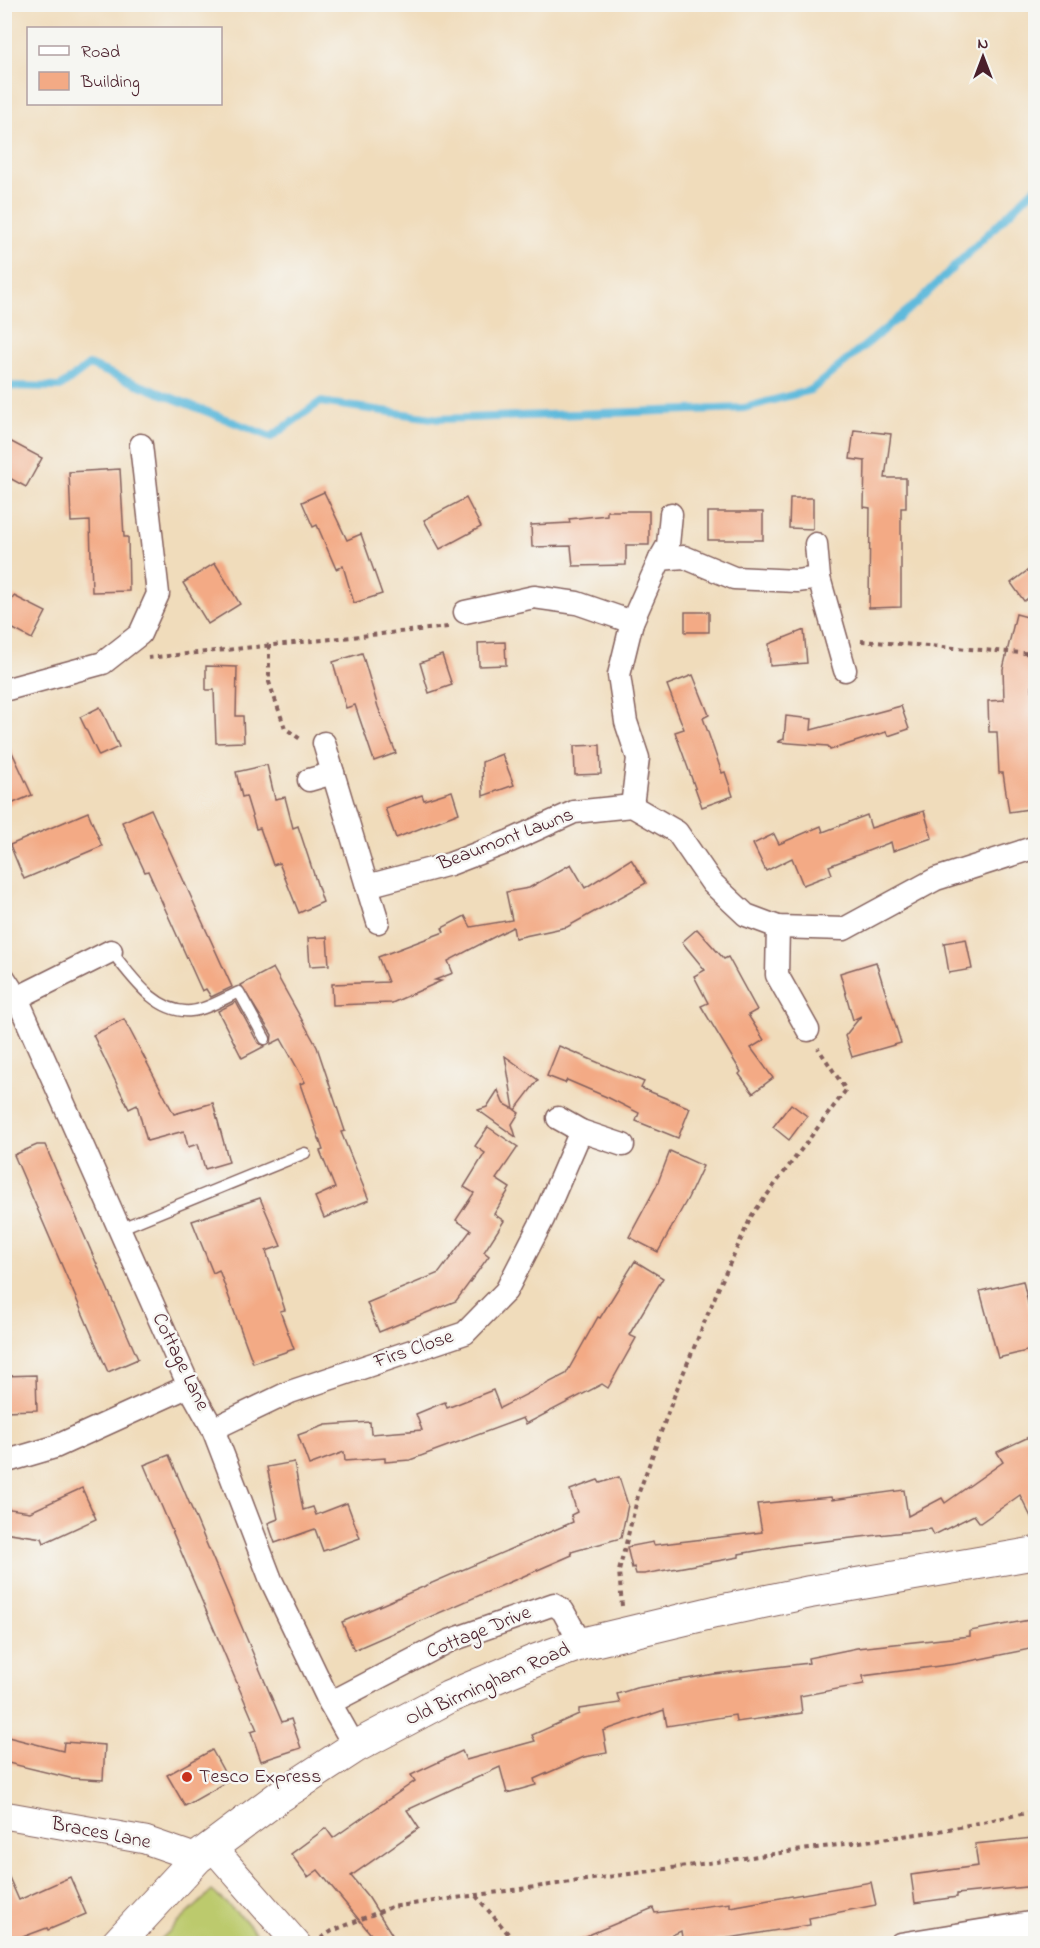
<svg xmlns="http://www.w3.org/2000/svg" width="1040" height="1948" viewBox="0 0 1040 1948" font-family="'Indie Flower',sans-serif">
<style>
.green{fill:#bcca6d;stroke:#83744c;stroke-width:1.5}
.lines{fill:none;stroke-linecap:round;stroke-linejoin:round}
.stream{stroke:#5ebadc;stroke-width:8}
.building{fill:#f3aa85}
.service-casing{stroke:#84615d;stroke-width:13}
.minor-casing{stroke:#84615d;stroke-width:25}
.tertiary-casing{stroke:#84615d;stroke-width:29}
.secondary-casing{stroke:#84615d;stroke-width:34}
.path{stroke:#84615d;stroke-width:4;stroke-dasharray:4.5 4.5;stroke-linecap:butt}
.service{stroke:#fff;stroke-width:10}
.minor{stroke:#fff;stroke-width:22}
.tertiary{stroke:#fff;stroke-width:27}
.secondary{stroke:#fff;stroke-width:32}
.poi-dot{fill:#c8321e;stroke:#f6f6f2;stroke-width:2}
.labels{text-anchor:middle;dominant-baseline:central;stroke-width:5;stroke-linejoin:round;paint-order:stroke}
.street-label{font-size:20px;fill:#4a1f2b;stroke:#f6f6f2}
.poi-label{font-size:20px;fill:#4a1f2b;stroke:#f6f6f2;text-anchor:start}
</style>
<rect width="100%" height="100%" fill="#f6f6f2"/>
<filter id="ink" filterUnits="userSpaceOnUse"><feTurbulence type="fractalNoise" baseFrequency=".0167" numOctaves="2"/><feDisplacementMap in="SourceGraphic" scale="12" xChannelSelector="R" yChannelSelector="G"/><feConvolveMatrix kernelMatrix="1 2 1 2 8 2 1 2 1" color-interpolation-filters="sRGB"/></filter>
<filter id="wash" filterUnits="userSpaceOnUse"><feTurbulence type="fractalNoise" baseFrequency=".008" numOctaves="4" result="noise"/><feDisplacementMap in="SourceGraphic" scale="24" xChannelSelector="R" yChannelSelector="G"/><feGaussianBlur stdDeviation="1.35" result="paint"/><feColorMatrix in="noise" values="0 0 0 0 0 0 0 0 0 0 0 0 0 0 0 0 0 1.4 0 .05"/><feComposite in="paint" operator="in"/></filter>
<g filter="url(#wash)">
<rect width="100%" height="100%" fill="#f0dcbb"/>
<!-- green -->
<path class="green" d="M212,1891L245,1920L264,1943H157Z"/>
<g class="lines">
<!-- stream -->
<path class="stream" d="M4,386L60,387L89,365L271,437L320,402L439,419L744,408L811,390L919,301L1036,187"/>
</g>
<g id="blocks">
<!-- building -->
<g class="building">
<path d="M854,430L891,434L885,478H906V508H901V607L869,608L870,508L864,507L865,461L850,459Z"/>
<path d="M4,438L42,458L26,487L4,475Z"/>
<path d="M120,469L124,537H128L129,591L92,592L90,521L71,522L69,472Z"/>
<path d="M324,492L347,540L361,534L382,594L354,603L343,566L336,569L317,525L313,527L302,502Z"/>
<path d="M466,498L481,527L440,549L424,520Z"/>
<path d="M790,498H813V529L789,528Z"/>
<path d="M607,511H649V545H626V565L573,566L571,546L532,547L531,525L570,523L569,519L607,515Z"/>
<rect x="708" y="512" width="55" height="28"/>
<path d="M215,563L240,604L208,624L183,583Z"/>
<path d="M1035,565V593L1024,601L1011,583Z"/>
<path d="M14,596L46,612L32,639L4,624V614Z"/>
<rect x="685" y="612" width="24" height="20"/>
<path d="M1016,614L1035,619V686H1032L1035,808L1009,812L1003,773H999L997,732H989L988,701L1004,700L1003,669Z"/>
<path d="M804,630L807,663L770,666L769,644Z"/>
<path d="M505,642L506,665L479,666L478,643Z"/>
<path d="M362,653L378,707L396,753L374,761L355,705L346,708L333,662Z"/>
<path d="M442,655L452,685L429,693L420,663Z"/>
<path d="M206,666L237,667L236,716H243L244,742L216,743L214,690H206Z"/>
<path d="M693,675L709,715L703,718L722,773L725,772L733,796L702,807L675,732L684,729L667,685Z"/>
<path d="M901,706L909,729L888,736L886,732L830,750L828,746L777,742L784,739L786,716L812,719L811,730Z"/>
<path d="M100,707L119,747L99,756L80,717Z"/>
<path d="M4,735L32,795L4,807Z"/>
<path d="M600,745L601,774L575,775L574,746Z"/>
<path d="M502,754L514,785L483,796L482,762Z"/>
<path d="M267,765L275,799L285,797L293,828L298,826L323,902L299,913L279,863L273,865L260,828L256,829L246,796L242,797L236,772Z"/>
<path d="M452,791L459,813L396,838L385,808L422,795L424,800Z"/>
<path d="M151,809L232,987L211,997L206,989L202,991L148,871L145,872L122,822Z"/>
<path d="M924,811L932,838L893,851L891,842L829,866L832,874L803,885L792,858L766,871L753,844L774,834L779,844L821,826L823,832L867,815L871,828Z"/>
<path d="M88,812L102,846L24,879L10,845Z"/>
<path d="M631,859L646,883L567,927L515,938L513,927L448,961L453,973L435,980L441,981L392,1003L333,1005L332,984L388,982L378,957L444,932L442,928L465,916L471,927L512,920L506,892L529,888L571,864L585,888Z"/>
<path d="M697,929L724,959L728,957L757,1010L748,1015L764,1040L751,1048L773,1078L753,1093L739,1074L741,1072L701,1006L708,1003L694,976L705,970L682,942Z"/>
<path d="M327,937L329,965L310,966L308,938Z"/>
<path d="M966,939L972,969L949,973L944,943Z"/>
<path d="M876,962L901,1043L852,1057L845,1036L861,1016L853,1020L840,973Z"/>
<path d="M273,968L317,1047L345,1131L341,1132L369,1200L324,1218L315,1197L335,1188L320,1151L323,1150L300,1084L305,1082L281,1039L271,1044L272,1035L241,985Z"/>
<path d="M236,1002L258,1043L265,1046L242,1058L218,1011Z"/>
<path d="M124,1019L174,1114L213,1103L229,1162L205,1169L198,1144L188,1147L184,1131L147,1141L137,1105L129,1109L93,1035Z"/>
<path d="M559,1046L644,1082L641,1088L690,1108L678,1138L636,1121L639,1113L609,1098L567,1080L565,1083L547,1076Z"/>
<path d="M505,1056L538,1080L515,1110L519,1113L512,1124L516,1137L478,1110L487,1107L498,1090L503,1103L514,1109Z"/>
<path d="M791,1104L807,1116L789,1140L773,1127Z"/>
<path d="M488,1127L518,1147L496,1179L510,1188L494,1214L504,1221L484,1252L489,1256L456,1301L379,1332L367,1303L439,1273L471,1230L456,1220L474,1193L464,1187L485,1153L475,1146Z"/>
<path d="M37,1145H45L138,1359L108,1372L14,1155Z"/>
<path d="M670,1151L703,1166L688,1198L658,1252L629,1237L657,1185Z"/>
<path d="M260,1198L281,1246L266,1251L285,1310L280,1311L294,1349L253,1363L219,1270L213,1273L192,1221Z"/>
<path d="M635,1261L663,1278L629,1335L636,1338L608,1388L602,1384L526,1424L523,1418L410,1460L385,1462V1458L345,1461L344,1452L309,1465L298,1435L326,1425L370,1422L371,1434L422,1430L416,1414L445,1402L447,1408L493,1390L500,1408L566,1374L598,1317L600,1318Z"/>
<path d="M1023,1281L1035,1333V1349L998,1358L980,1291Z"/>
<path d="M36,1375L37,1410L4,1411V1376Z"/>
<path d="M1035,1434V1525L1020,1495L980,1523L974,1515L934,1535L931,1529L790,1545L739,1554V1557L644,1574H636L634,1567L632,1568L627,1547L653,1542L654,1545L662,1544L762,1532L757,1504L831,1497L832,1500L904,1490L908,1516L942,1498L945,1503L1003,1462L997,1452Z"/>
<path d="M169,1455L282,1722L291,1719L301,1748L261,1761L251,1732L257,1730L144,1465Z"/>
<path d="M294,1462L303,1510L313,1507L316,1515L347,1503L360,1538L323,1551L315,1529L275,1543L268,1523L278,1519L267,1467Z"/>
<path d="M619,1477L628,1505L621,1538L571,1552L572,1555L354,1650L342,1622L573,1522L571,1515L577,1512L570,1490L598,1480L600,1483Z"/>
<path d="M82,1488L96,1519L44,1543L42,1538L4,1532V1508L30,1512Z"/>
<path d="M1035,1619V1648L955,1664L863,1676L864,1684L800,1696L802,1713L736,1722L735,1715L667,1726L664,1710L603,1731L607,1753L584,1757L534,1779L536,1785L507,1793L500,1767L407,1810L419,1828L351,1876L369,1898L398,1944H379L318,1870L308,1877L291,1854L326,1828L333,1838L415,1781L411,1775L462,1751L466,1760L535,1741L532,1735L579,1714V1709L620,1703L617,1694L636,1688L714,1674L809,1663L808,1658L857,1648L970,1636V1631Z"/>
<path d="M4,1736L63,1751L64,1742L105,1745L103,1780L70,1778L4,1762Z"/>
<path d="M212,1750L229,1781L185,1806L167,1775Z"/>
<path d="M1032,1838L1035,1886L957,1894V1897L915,1903L911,1875L978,1866L975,1844Z"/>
<path d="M4,1866L19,1900L70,1877L86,1914L48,1930L47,1928L4,1944Z"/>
<path d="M871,1882L876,1905L809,1918L810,1925L692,1944H683L681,1931L652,1944H567L653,1908L655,1913L730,1903V1907Z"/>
</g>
</g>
</g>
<g filter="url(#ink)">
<use href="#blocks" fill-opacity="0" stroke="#84615d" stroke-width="1.5"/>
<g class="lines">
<!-- service casing -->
<g class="service-casing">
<g id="service">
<path d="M111,951C131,975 155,1014 191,1011C206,1010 225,998 239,992L265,1039"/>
<path d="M119,1229L305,1153"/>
</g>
</g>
<!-- minor casing -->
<g class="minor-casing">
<g id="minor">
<path d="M816,544L819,578"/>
<path d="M660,559L668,545L671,514"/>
<path d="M465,612L534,597L577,603L632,622L619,675L626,722L638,758L632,806"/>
<path d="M632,622L660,559L684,557L734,578L797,581L819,578L845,670"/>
<path d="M4,690L103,663L140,634L158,594L141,445"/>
<path d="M324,743L367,886L450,864L510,841L574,812L632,806L677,832L712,883L746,915L778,927L844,929L936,879L1036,847"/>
<path d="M309,780L333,773"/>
<path d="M367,886L378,922"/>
<path d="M778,927L777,975L808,1030"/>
<path d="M4,978L17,998L189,1386L213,1429L271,1580L330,1703L355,1747"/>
<path d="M17,998L111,951"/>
<path d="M558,1118L581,1131L623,1145"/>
<path d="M213,1429L290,1392L465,1333L506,1291L543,1219L581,1131"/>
<path d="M4,1462L55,1447L189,1386"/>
<path d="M330,1703L449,1641L554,1604L563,1611L581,1644"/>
<path d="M900,1944L1036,1922"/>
</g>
</g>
<!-- tertiary casing -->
<g class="tertiary-casing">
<g id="tertiary">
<path d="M4,1815L145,1840L197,1858"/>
<path d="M213,1848L297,1944"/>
</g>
</g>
<!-- secondary casing -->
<g class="secondary-casing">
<path id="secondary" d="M117,1944L197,1858L280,1796L355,1747L449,1697L534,1661L581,1644L715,1612L810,1592L1036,1553"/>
</g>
<!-- path -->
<g class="path">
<path d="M861,641L1036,654"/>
<path d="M269,645V682L285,728L303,741"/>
<path d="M148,658L448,627"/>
<path d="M622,1606L619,1571L639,1492L676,1391L719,1287L752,1215L846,1090L818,1048"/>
<path d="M476,1896L517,1944"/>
<path d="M321,1938L332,1931L391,1907L939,1831L1036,1811"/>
</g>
<!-- service -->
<use href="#service" class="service"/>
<!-- minor -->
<use href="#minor" class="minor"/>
<!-- tertiary -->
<use href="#tertiary" class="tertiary"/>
<!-- secondary -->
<use href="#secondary" class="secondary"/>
</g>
</g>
<!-- markers -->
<circle class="poi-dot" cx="187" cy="1777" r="6"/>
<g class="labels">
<!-- street labels -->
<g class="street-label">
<text transform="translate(506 840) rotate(-21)">Beaumont Lawns</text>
<text transform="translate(414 1350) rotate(-19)">Firs Close</text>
<text transform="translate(180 1362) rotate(64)">Cottage Lane</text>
<text transform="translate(479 1633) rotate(-22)">Cottage Drive</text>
<text transform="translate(488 1685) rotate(-24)">Old Birmingham Road</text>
<text transform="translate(101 1834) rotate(11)">Braces Lane</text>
</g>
<!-- poi labels -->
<g class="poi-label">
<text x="199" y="1777">Tesco Express</text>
</g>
</g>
<!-- margin -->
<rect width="1040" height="1948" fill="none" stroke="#f6f6f2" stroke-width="24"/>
<!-- legend -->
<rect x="27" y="27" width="195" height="78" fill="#f6f6f2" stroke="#b1a0a2" stroke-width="1.5"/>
<rect x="39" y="46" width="30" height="9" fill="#ffffff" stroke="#b1a0a2" stroke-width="1.5"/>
<text x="81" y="57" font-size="18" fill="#4a1f2b">Road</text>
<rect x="39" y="72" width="30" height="18" fill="#f3aa85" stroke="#b1a0a2" stroke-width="1.5"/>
<text x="81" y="87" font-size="18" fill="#4a1f2b">Building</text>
<!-- north arrow -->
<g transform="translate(983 57)" stroke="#f6f6f2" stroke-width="4.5" paint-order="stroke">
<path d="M0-4.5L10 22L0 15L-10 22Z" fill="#4a1f2b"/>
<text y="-9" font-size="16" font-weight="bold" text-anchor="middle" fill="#4a1f2b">N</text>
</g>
</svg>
